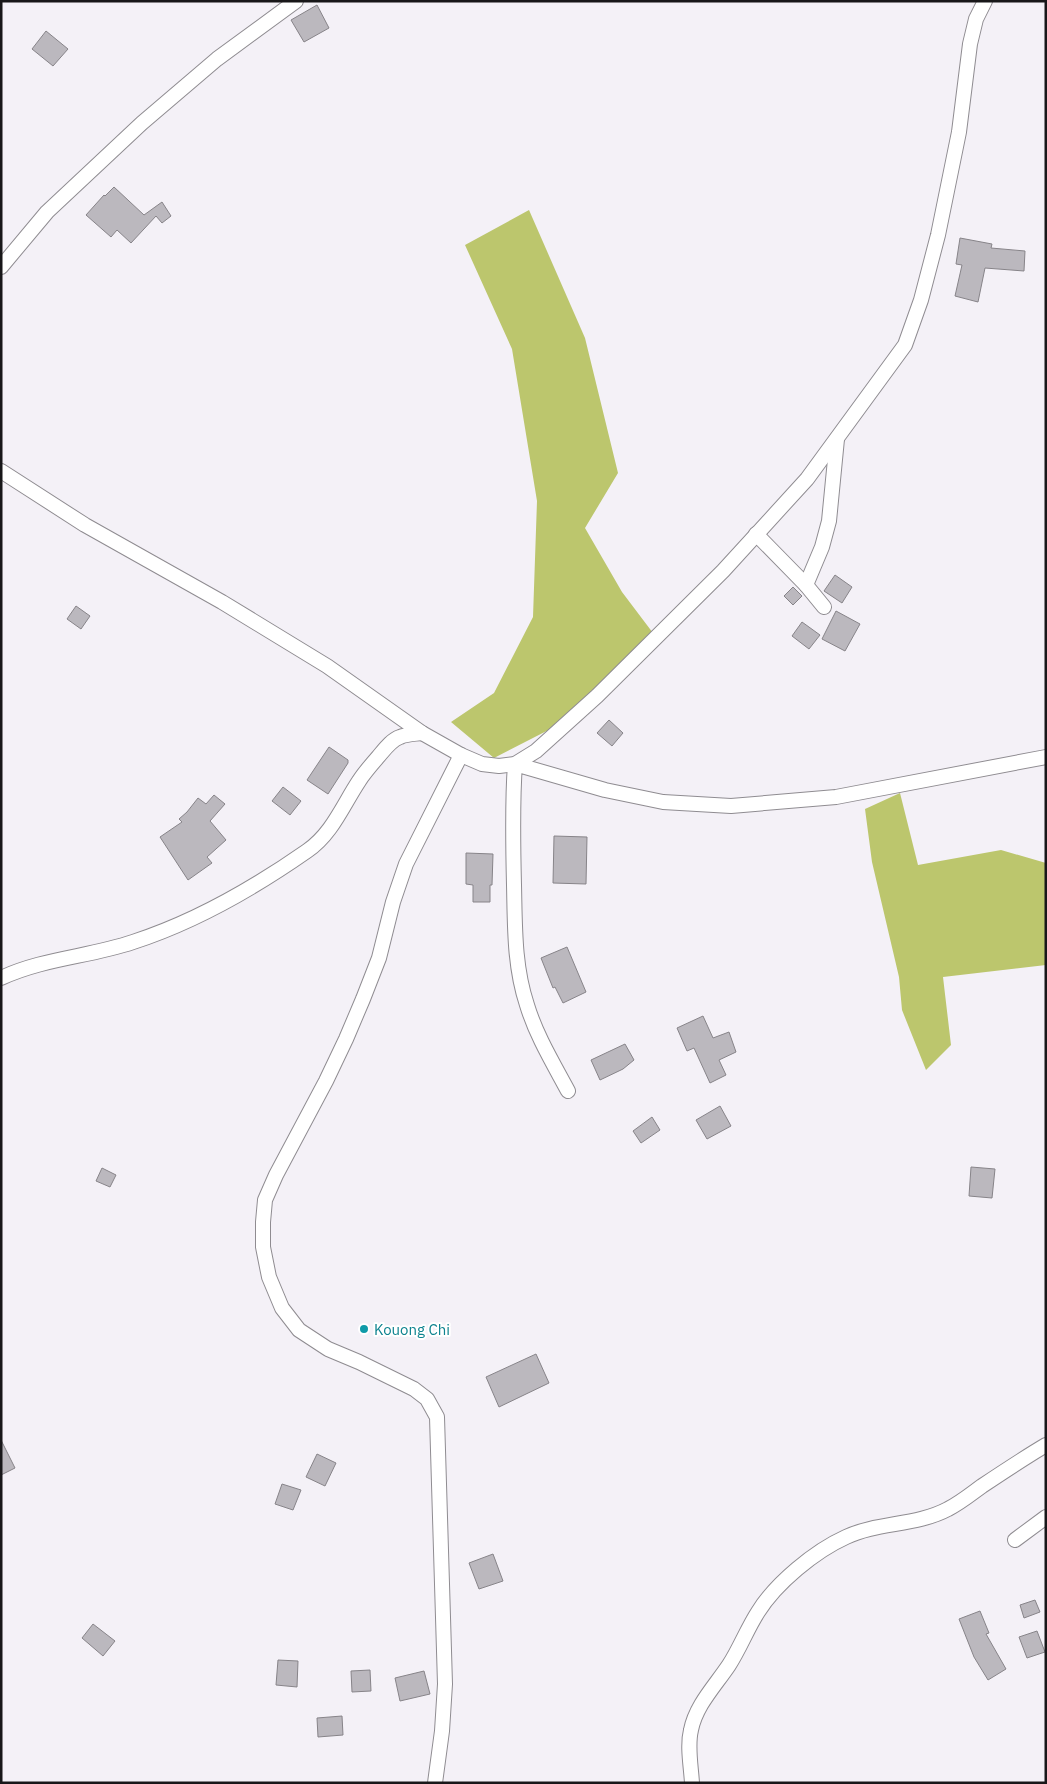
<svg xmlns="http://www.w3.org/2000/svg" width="1047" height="1784" viewBox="0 0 1047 1784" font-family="'IBM Plex Sans',sans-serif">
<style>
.forest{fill:#bcc66d}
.building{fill:#bbb8be;stroke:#878489}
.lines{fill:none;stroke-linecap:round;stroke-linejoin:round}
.street-casing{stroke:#8f8c91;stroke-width:16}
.street{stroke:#fff;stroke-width:14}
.culture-dot{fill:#0f9aa8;stroke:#fff;stroke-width:2}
.labels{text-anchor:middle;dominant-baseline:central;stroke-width:4;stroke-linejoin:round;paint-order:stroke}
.culture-label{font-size:15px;fill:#0d838f;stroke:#fff;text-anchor:start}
</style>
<rect width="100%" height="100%" fill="#f4f1f7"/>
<!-- forest -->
<g class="forest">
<path d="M529,210L585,338L618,473L585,528L622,592L656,637L572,718L494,758L451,722L494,693L533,617L537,501L512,349L465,245Z"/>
<path d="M900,793L918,865L1001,850L1046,863V965L943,977L951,1045L926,1070L902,1010L899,977L872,862L865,809Z"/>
</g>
<!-- building -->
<g class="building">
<path d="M317,5L329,28L304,42L291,20Z"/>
<path d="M46,31L68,49L53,66L32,49Z"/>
<path d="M114,187L144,215L162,202L171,216L162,223L156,216L131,243L117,230L111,237L86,215L104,195L105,196Z"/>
<path d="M960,238L992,244L991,248L1025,251L1024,271L985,268L978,302L955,296L962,265L956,264Z"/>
<path d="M835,575L852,587L842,603L824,591Z"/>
<path d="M793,587L802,596L793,605L784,596Z"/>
<path d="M76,606L90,616L81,629L67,619Z"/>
<path d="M836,611L860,624L845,651L822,639Z"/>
<path d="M802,622L820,635L809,649L792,636Z"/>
<path d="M609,720L623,733L612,746L597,733Z"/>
<path d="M329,747L348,760V763L328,794L307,780Z"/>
<path d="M283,787L301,801L290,815L272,801Z"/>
<path d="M214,795L225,804L210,821L226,840L207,857L212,863L188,880L160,837L182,822L179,819L187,812L198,798L206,804Z"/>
<path d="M554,836L587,837L586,884L553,883Z"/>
<path d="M466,853L493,854L492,885H490V902H473V885L466,884Z"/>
<path d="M567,947L586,992L563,1003L555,987L553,988L541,958Z"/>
<path d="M703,1016L713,1038L729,1032L736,1052L719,1060L726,1075L710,1083L694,1048L687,1051L677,1028Z"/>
<path d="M625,1044L634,1060L623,1069L600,1080L591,1060Z"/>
<path d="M720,1106L731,1126L707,1139L696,1120Z"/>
<path d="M652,1117L660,1130L641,1143L633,1131Z"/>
<path d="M971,1167L995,1169L992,1198L969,1196Z"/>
<path d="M102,1168L116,1175L110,1187L96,1181Z"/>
<path d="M536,1354L549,1383L499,1407L486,1377Z"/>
<path d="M1,1440L15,1468L1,1475Z"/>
<path d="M317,1454L336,1463L325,1486L306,1477Z"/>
<path d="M282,1484L301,1490L293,1510L275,1504Z"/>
<path d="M493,1554L503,1581L479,1589L469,1563Z"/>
<path d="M1035,1600L1040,1612L1024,1618L1020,1605Z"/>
<path d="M980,1611L989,1633L986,1634L1006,1669L988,1680L974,1657L959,1619Z"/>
<path d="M93,1624L115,1641L103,1656L82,1638Z"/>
<path d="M1037,1631L1045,1652L1027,1658L1019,1637Z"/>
<path d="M278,1660L298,1661L297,1687L276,1685Z"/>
<path d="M370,1670L371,1691L352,1692L351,1671Z"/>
<path d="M424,1671L430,1694L400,1701L395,1678Z"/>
<path d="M342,1716L343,1735L318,1737L317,1718Z"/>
</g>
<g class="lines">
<!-- street casing -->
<g class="street-casing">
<g id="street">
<path d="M1,267L47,212L142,123L217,59L296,1"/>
<path d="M1,471L85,525L222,602L327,666L422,733L461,755L482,764L499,766L515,764L536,751L597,696L723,571L807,479L905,345L921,300L938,235L959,132L970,44L976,19L985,1"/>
<path d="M756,534L806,585L824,607"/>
<path d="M806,585L822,547L829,521L837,439"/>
<path d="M1,978C44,958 89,957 133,942C195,922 254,888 307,851C332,834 343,805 359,781C364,773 371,765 378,757C384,750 391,740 400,737C406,734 415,734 422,733"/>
<path d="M568,1091C553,1063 536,1035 527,1005C514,966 515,926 514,885C513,845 512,804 515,764L605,790L663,802L731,806L836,797L1046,757"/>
<path d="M1015,1540L1046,1517"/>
<path d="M435,1783L442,1731L445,1684L437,1417L427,1399L414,1389L359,1362L328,1349L299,1330L282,1308L269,1277L263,1247V1222L265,1200L276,1175L326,1081L346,1039L363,999L379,958L393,902L406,864L461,755"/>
<path d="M692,1783C691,1766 687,1746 691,1730C696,1705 715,1686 729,1665C740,1648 747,1629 758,1612C776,1583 815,1551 846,1537C878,1522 916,1526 948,1509C960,1503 971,1494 982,1486C1003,1472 1024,1458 1046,1445"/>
</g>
</g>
<!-- street -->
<use href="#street" class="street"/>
</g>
<!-- markers -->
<circle class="culture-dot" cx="364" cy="1329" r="5"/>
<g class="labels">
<!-- culture labels -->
<g class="culture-label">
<text x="374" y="1329">Kouong Chi</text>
</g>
</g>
<!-- border -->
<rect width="1047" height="1784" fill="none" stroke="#181719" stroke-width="5"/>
</svg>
